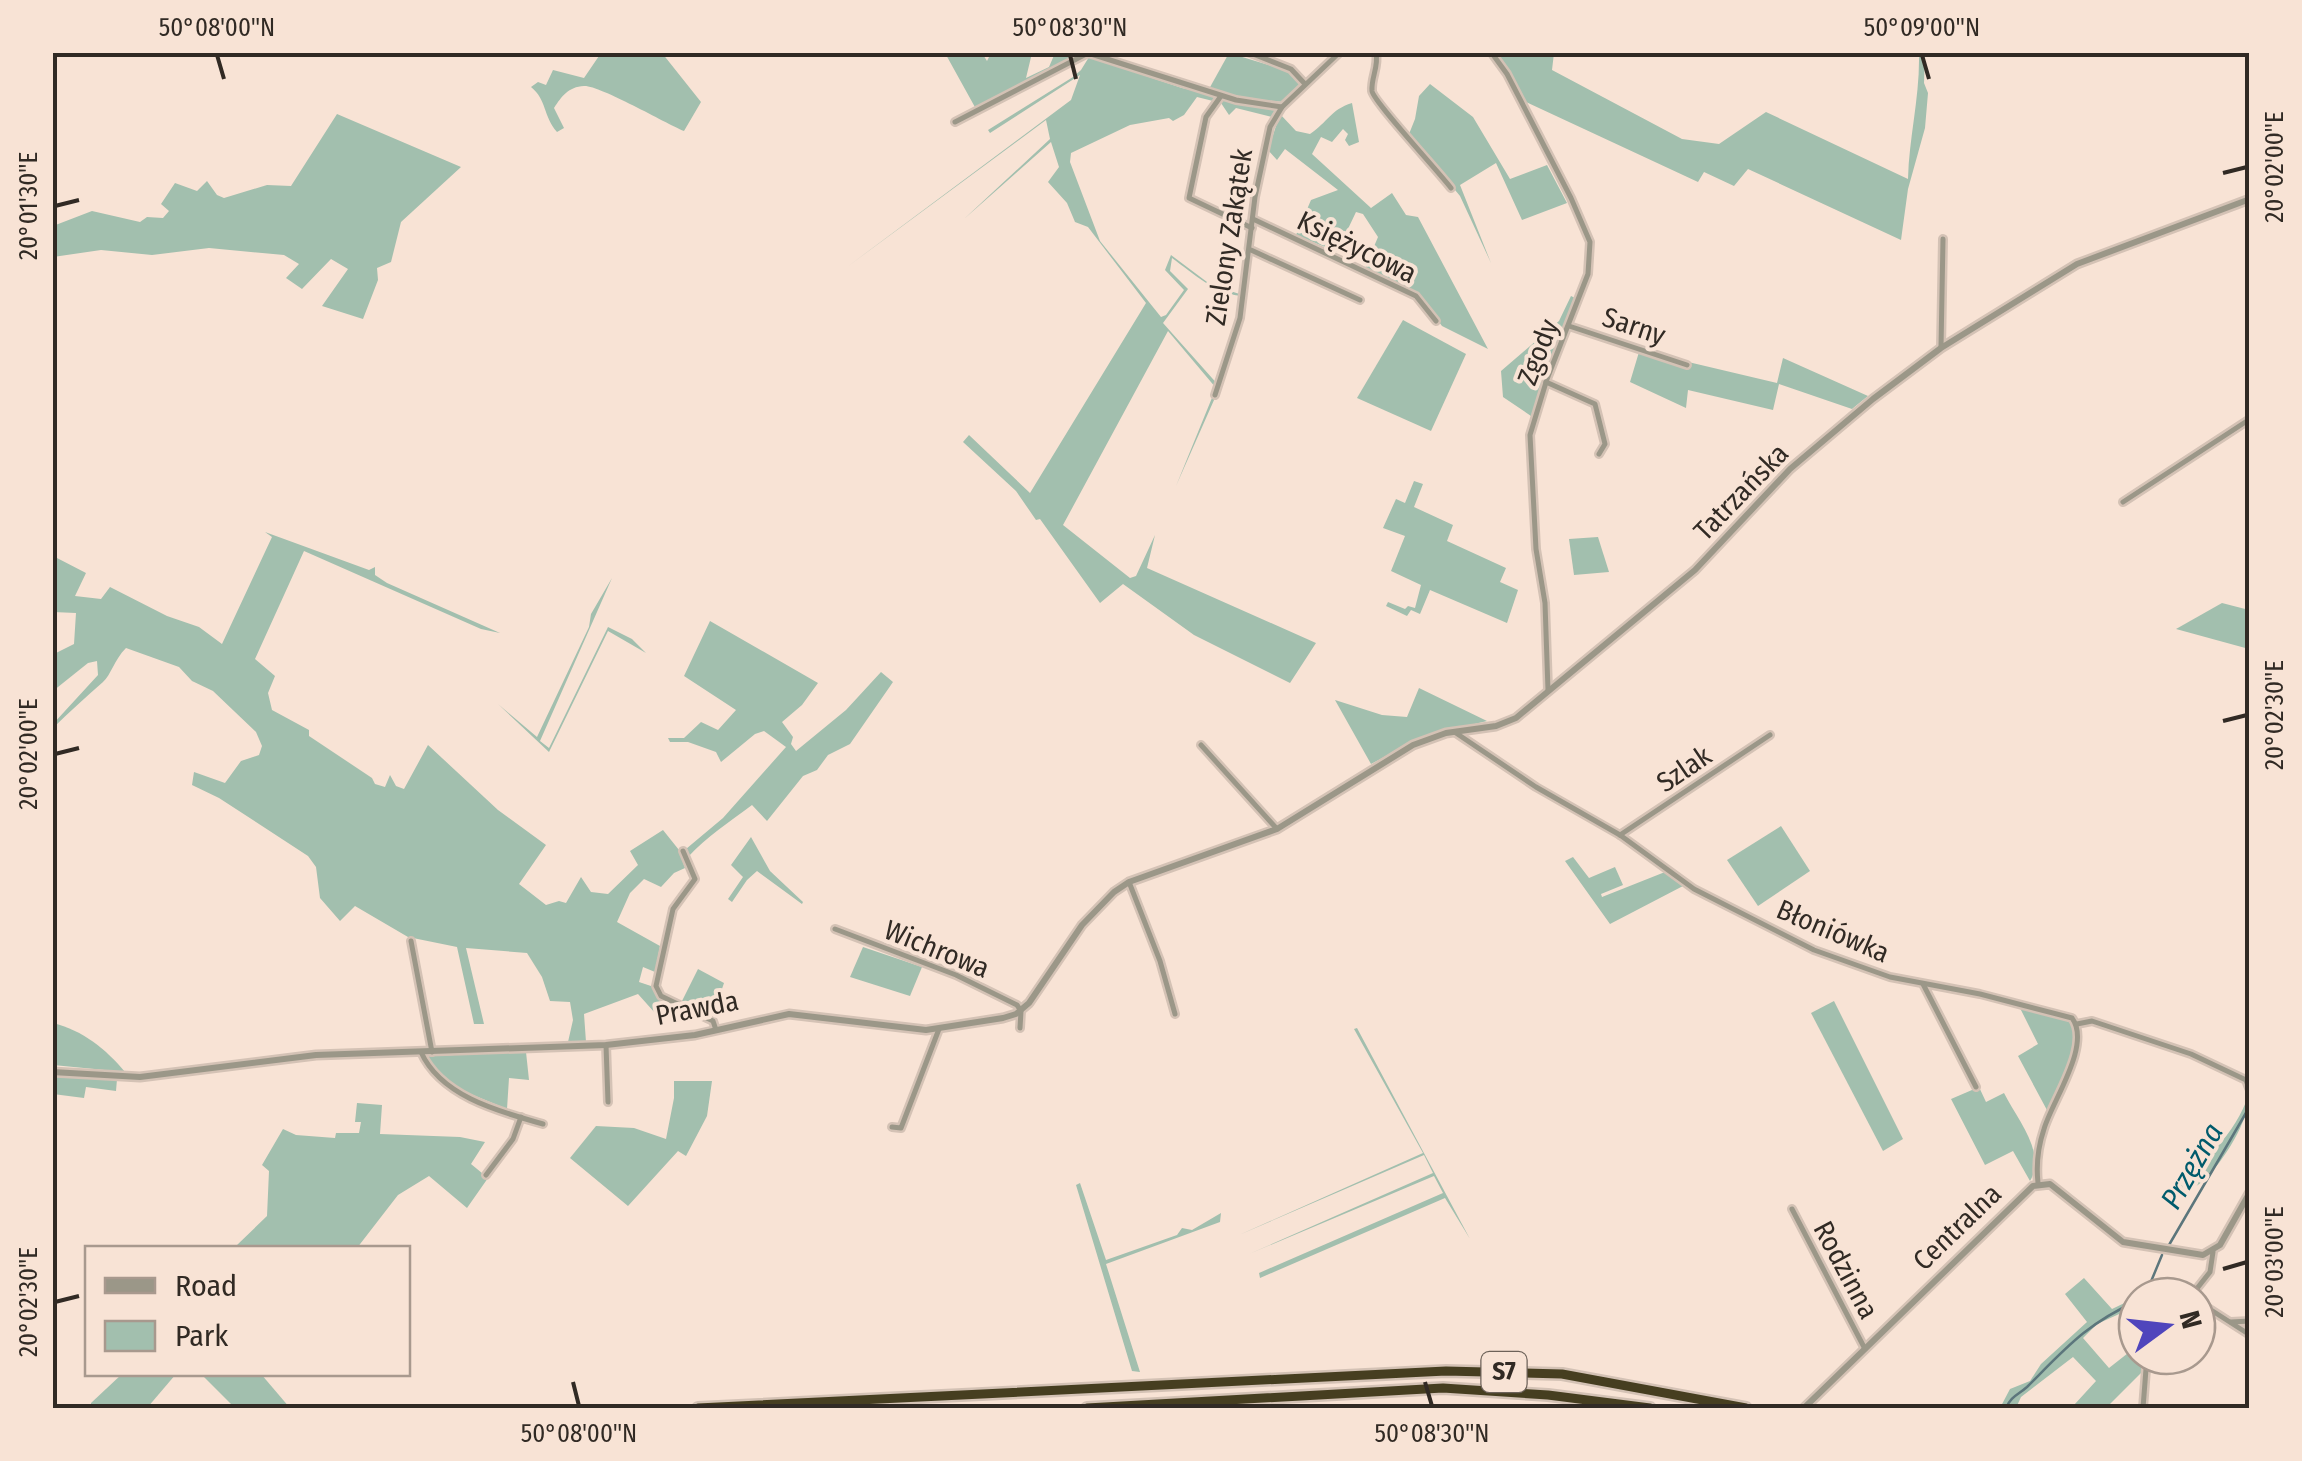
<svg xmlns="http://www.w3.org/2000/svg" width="2302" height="1461" viewBox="0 0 2302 1461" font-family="'Fira Sans Condensed',sans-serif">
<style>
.green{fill:#a2bfae}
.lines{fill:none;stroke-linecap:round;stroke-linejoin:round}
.stream{stroke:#5c767c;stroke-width:2.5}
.minor-casing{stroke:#d4c2b5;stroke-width:10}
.tertiary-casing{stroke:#d4c2b5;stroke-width:11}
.motorway-casing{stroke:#d4c2b5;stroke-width:14}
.minor{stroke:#9b9788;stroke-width:5}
.tertiary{stroke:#9b9788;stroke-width:6}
.motorway{stroke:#463e20;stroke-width:9}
.ticks{fill:none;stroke:#312a24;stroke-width:4}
.labels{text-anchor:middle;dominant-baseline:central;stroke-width:8;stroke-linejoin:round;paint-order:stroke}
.shield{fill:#f8e3d5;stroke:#6d6259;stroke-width:2.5}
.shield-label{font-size:25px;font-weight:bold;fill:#312a24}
.street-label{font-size:28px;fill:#312a24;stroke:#f8e3d5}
.water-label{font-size:30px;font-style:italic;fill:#005b6c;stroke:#f8e3d5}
.neatline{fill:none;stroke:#312a24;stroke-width:4}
.ticks-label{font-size:25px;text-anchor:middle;fill:#312a24}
</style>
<rect width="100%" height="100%" fill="#f8e3d5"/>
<!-- green -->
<g class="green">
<path d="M601,53H662L701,102L684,131C665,123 599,85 584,86C568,87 562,96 554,108L564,128L557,132C543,116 547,100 531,87L538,82L546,85L553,70L584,78Z"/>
<path d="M945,53H982L987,61L991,53H1032L1026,78L1049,67L1055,53H1081L976,109Z"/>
<path d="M1229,53L1289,71L1303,84L1283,102L1234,97L1209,89Z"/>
<path d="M1496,53H1554L1552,70L1682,139L1719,144L1766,112L1908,179C1909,137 1920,97 1919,53H1925L1924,83L1928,93L1925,128L1908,189L1901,240L1748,169L1734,186L1704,172L1698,182L1526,102Z"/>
<path d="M1089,57L1182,88L1276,108L1272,117L1236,108L1229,115L1221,103L1197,97L1184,115L1173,121L1169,118L1130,125L1071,153L1070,162L1100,241L1161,317L1166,315L1184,290L1165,270L1171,255L1211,285L1246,296C1219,297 1194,274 1172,258L1170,271L1188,289L1163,323L1220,387L1218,391L1176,486L1216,388L1168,331L1063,525L1130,578L1136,576L1155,535L1147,568L1316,643L1290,683L1194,635L1123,584L1100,603L1040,519L1036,520L1016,491L963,442L969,435L1030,493L1146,303L1088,227L1075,222L1067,203L1048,182L1059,167L1051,142L964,219L1050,139L1046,120L847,267L1071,100L1080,75L990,133L988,130L1073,77L1081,70Z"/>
<path d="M1430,84L1473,117L1510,179L1547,165L1567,203L1522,220L1496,163L1460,185L1491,263L1460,196L1409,134L1415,119L1419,96Z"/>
<path d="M1352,103L1359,142L1349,146L1345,140L1348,134L1343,129L1332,142L1321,137L1312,154L1371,208L1392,193L1406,215L1418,217L1488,349L1442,326L1417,293L1365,268L1378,237L1363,214L1356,212L1337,252L1296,235L1311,200L1338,190L1285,149L1277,160L1268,150L1280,114L1296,131L1310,134C1328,122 1330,110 1352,103Z"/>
<path d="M337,114L461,167L401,222L391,262L377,268L378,280L363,319L322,306L348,269L331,259L302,289L286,278L299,264L284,255L209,248L152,255L101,250L53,257V226L92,211L140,222L147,217L163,218L169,211L161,204L175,183L197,191L207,181L217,195L224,198L267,185L291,186Z"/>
<path d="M1571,296L1575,298L1531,416L1503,397L1501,371L1559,321Z"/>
<path d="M1403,320L1466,354L1431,431L1357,398Z"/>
<path d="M1639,352L1682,365L1684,361L1777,383L1783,358L1868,396L1852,409L1779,384L1773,410L1688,390L1686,408L1630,382Z"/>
<path d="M1414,481L1423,484L1414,507L1453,525L1447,541L1506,568L1500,582L1518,590L1507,623L1430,590L1420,614L1411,610L1407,616L1386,606L1388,602L1405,609L1408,606L1415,608L1421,585L1391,571L1405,536L1383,528L1396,499L1405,503Z"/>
<path d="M265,532L369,570L375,567V575L387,583L500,633L481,629L304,551L255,659L275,676L268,693L272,710L309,730V736L372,778L375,784L385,787L390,775L396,786L404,789L428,745L498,810L546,845L519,884L546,905L559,901L566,903L581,877L591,892L608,894L638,865L630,851L663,830L679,850L685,868L674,873L661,887L644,879L630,893L617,922L660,946L655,972L643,967L639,982L654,987L660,999L674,1006L655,1013L638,994L584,1014L586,1042H568L573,1020L570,1002L550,1001L542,977L527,953L466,948L484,1024H474L457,947L408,937L355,906L340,921L320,898L316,867L308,856L219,798L192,785L194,772L225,783L241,761L259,755L262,746L256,732L213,691L192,681L179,667L126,648C114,660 111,675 103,682C86,697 69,712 53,728V724L98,675L97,661L88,663L53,691L52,655L74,644L76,613L53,612V550L57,558L86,573L75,596L101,599L110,587L167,616L199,627L222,644L272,537Z"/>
<path d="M1598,537L1609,572L1574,575L1569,539Z"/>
<path d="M612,578L540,741L549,748L608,627L632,639L646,653L608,631L549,752L498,704L537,737L589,627L591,614Z"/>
<path d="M2222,603L2249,610V649L2176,629Z"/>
<path d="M710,621L818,683L802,705L782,722L793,737L791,744L796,751L846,710L881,672L893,682L850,744L828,755L817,770L803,776L767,821L752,805C731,821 706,837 688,857L686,849L723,818L786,747L764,731L755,734L721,762L716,752L688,742H670L668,738H684L701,722L718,730L736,710L684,676Z"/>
<path d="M1419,688L1487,721L1422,737L1371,764L1335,700L1382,715L1407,717Z"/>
<path d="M1781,826L1810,871L1758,906L1727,860Z"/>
<path d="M751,837L770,871L803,902L802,904L757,871L747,880L732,902L728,899L743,877L731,865Z"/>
<path d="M1573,857L1589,878L1615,867L1623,885L1601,894L1602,897L1665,872L1683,886L1610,924L1565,861Z"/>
<path d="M863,947L922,967L910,996L850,977Z"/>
<path d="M698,969L724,983L713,1015L682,1001Z"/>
<path d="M1834,1001L1903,1139L1883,1151L1811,1013Z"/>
<path d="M2020,1008L2074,1023L2076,1043L2048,1112L2018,1056L2038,1044Z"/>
<path d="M53,1023C82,1030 106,1049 125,1072L53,1065Z"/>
<path d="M1357,1028L1470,1239L1445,1198L1260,1278L1259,1273L1443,1193L1434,1176L1249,1254L1433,1173L1424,1155L1239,1235L1423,1153L1354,1029Z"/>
<path d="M526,1052L529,1080L509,1078L507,1109L456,1088L429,1062V1056Z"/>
<path d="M54,1075L117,1079L116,1091L86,1087L84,1098L53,1094Z"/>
<path d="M674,1081H712L707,1116L686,1156L678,1151L628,1206L570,1158L596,1126L634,1128L666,1139L674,1098Z"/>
<path d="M1979,1087L1986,1102L2004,1093C2017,1119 2047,1153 2030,1181L2013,1151L1985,1165L1951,1099Z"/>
<path d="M2249,1094C2250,1120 2223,1162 2204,1180C2197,1187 2184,1192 2175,1197L2170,1189C2204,1163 2235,1135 2249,1094Z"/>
<path d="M357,1103L382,1105L380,1134L460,1137L485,1142L471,1164L488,1178L467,1208L429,1176L398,1195L357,1248H198L202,1245H237L267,1216L269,1171L262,1165L283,1129L296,1135L335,1138L336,1133H359L361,1122H355Z"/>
<path d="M1080,1183L1106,1260L1177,1235L1182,1228L1192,1230L1221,1213L1220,1222L1106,1264L1140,1372L1132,1371L1076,1185Z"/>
<path d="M2084,1278L2112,1309L2137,1297V1306L2097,1324L2083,1338L2109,1368L2137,1346V1356H2141V1373L2106,1408H2079L2074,1405L2096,1381L2073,1357L2021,1397L2016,1408H2000L2010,1389L2030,1381L2041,1364L2087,1322L2065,1294Z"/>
<path d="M122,1374H176L147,1408H91V1403Z"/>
<path d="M201,1374H261L290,1408H235Z"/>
</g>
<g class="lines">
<!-- stream -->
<g class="stream">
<path d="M2169,1245L2250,1106"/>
<path d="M2145,1296L2162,1255"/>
<path d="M2006,1408C2011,1396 2018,1395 2027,1387C2066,1348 2086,1324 2137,1301"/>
</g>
<!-- minor casing -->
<g class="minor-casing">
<g id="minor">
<path d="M1248,52L1291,69L1305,84"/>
<path d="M1376,52C1379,67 1371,77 1372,91C1373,101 1439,172 1451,188"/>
<path d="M1491,52L1507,74L1571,198L1590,242L1588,274L1547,379L1530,435L1536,549L1545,603L1548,690"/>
<path d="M1221,96L1206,117L1189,198L1252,228"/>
<path d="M955,122L1088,53L1236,100L1282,107"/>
<path d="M1253,219L1416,296L1436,321"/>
<path d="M1251,250L1360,300"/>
<path d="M1569,326L1687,365"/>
<path d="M1941,348L1943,239"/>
<path d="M1546,382L1595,404L1605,444L1599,454"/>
<path d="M1215,395L1240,318L1255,197L1270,127L1282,107L1340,52"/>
<path d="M2123,502L2250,419"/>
<path d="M1456,733L1536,787L1620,835L1694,889L1814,950L1890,977L1980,994L2072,1018C2092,1045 2052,1101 2044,1129C2038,1147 2036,1165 2038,1183"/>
<path d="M1201,745L1277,829"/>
<path d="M1620,835L1770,735"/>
<path d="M683,851L695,879L673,909L656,986L661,996L713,1021L716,1030"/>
<path d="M1129,882L1160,961L1175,1014"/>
<path d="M835,929L956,975L1017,1005L1021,1011L1020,1028"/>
<path d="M411,941L432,1052"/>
<path d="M1923,984L1976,1087"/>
<path d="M2077,1024L2092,1021L2191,1054L2246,1080L2249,1088"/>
<path d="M606,1045L608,1102"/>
<path d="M421,1052C441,1097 501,1112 543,1124"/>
<path d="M892,1127L901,1128L939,1029"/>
<path d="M486,1175L513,1139L521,1117"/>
<path d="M1792,1209L1865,1349"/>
<path d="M2191,1296L2210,1272L2213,1252"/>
<path d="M2197,1301L2250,1335"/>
<path d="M2231,1322L2250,1321"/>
<path d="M2143,1408L2147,1356"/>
</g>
</g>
<!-- tertiary casing -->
<g class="tertiary-casing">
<g id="tertiary">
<path d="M52,1072L140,1077L316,1055L606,1045L695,1035L789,1014L926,1030L1003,1018L1016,1014L1029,1003L1082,925L1114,892L1129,882L1277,829L1413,745L1446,733L1496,726L1516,718L1695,570L1790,469L1873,399L1941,348L2077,264L2250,199"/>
<path d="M1804,1408L2033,1186L2050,1184L2123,1242L2203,1255L2220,1245L2250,1192"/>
</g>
</g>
<!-- motorway casing -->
<g class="motorway-casing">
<g id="motorway">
<path d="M698,1408L1446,1371L1562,1374L1746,1408"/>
<path d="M1087,1408L1443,1388L1548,1395L1650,1408"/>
</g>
</g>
<!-- minor -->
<use href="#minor" class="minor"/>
<!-- tertiary -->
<use href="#tertiary" class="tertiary"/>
<!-- motorway -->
<use href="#motorway" class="motorway"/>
</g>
<!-- ticks -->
<path class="ticks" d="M217,55L224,79M1070,55L1076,79M1922,55L1929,79M2223,173L2247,167M55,206L79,200M2223,721L2247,715M55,754L79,748M2223,1269L2247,1262M55,1302L79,1296M573,1382L579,1406M1425,1382L1432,1406"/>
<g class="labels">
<!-- shield labels -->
<rect class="shield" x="1481.5" y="1352" width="45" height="40" rx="8"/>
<g class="shield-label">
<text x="1504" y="1372">S7</text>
</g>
<!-- street labels -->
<g class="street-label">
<text transform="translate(1229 237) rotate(-81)">Zielony Zakątek</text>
<text transform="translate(1357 247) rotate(26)">Księżycowa</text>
<text transform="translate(1634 326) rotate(18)">Sarny</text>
<text transform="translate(1538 352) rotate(-69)">Zgody</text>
<text transform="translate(1741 492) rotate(-46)">Tatrzańska</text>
<text transform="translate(1684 769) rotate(-34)">Szlak</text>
<text transform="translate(1833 931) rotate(23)">Błoniówka</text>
<text transform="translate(937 949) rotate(22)">Wichrowa</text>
<text transform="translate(697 1008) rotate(-11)">Prawda</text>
<text transform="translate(1957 1227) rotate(-44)">Centralna</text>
<text transform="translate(1846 1270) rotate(62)">Rodzinna</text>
</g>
<!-- water labels -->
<g class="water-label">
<text transform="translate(2192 1166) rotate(-60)">Przężna</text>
</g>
</g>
<!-- border -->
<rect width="2302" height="1461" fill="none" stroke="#f8e3d5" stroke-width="110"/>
<!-- legend -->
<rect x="85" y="1246" width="325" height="130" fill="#f8e3d5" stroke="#a8998e" stroke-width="2.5"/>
<rect x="105" y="1278" width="50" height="15" fill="#9b9788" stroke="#a8998e" stroke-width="2.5"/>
<text x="175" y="1296" font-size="30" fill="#312a24">Road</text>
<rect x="105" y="1321" width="50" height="30" fill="#a2bfae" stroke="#a8998e" stroke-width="2.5"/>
<text x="175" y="1346" font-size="30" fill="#312a24">Park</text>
<!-- north arrow -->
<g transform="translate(2167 1326) rotate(75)"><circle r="48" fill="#f8e3d5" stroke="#a8998e" stroke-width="2.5"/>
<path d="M0-8L18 38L0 25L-18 38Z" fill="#4f45bc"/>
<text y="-15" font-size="28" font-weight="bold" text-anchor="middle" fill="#312a24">N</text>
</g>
<rect x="55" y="55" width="2192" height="1351" class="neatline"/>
<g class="ticks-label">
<text x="217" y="36">50°08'00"N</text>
<text x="1070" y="36">50°08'30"N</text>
<text x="1922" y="36">50°09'00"N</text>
<text transform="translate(2274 167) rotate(-90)" y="9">20°02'00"E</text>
<text transform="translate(28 206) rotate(-90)" y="9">20°01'30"E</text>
<text transform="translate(2274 715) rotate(-90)" y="9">20°02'30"E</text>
<text transform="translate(28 754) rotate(-90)" y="9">20°02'00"E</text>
<text transform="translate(2274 1262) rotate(-90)" y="9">20°03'00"E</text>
<text transform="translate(28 1302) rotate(-90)" y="9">20°02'30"E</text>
<text x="579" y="1442">50°08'00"N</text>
<text x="1432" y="1442">50°08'30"N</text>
</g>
</svg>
